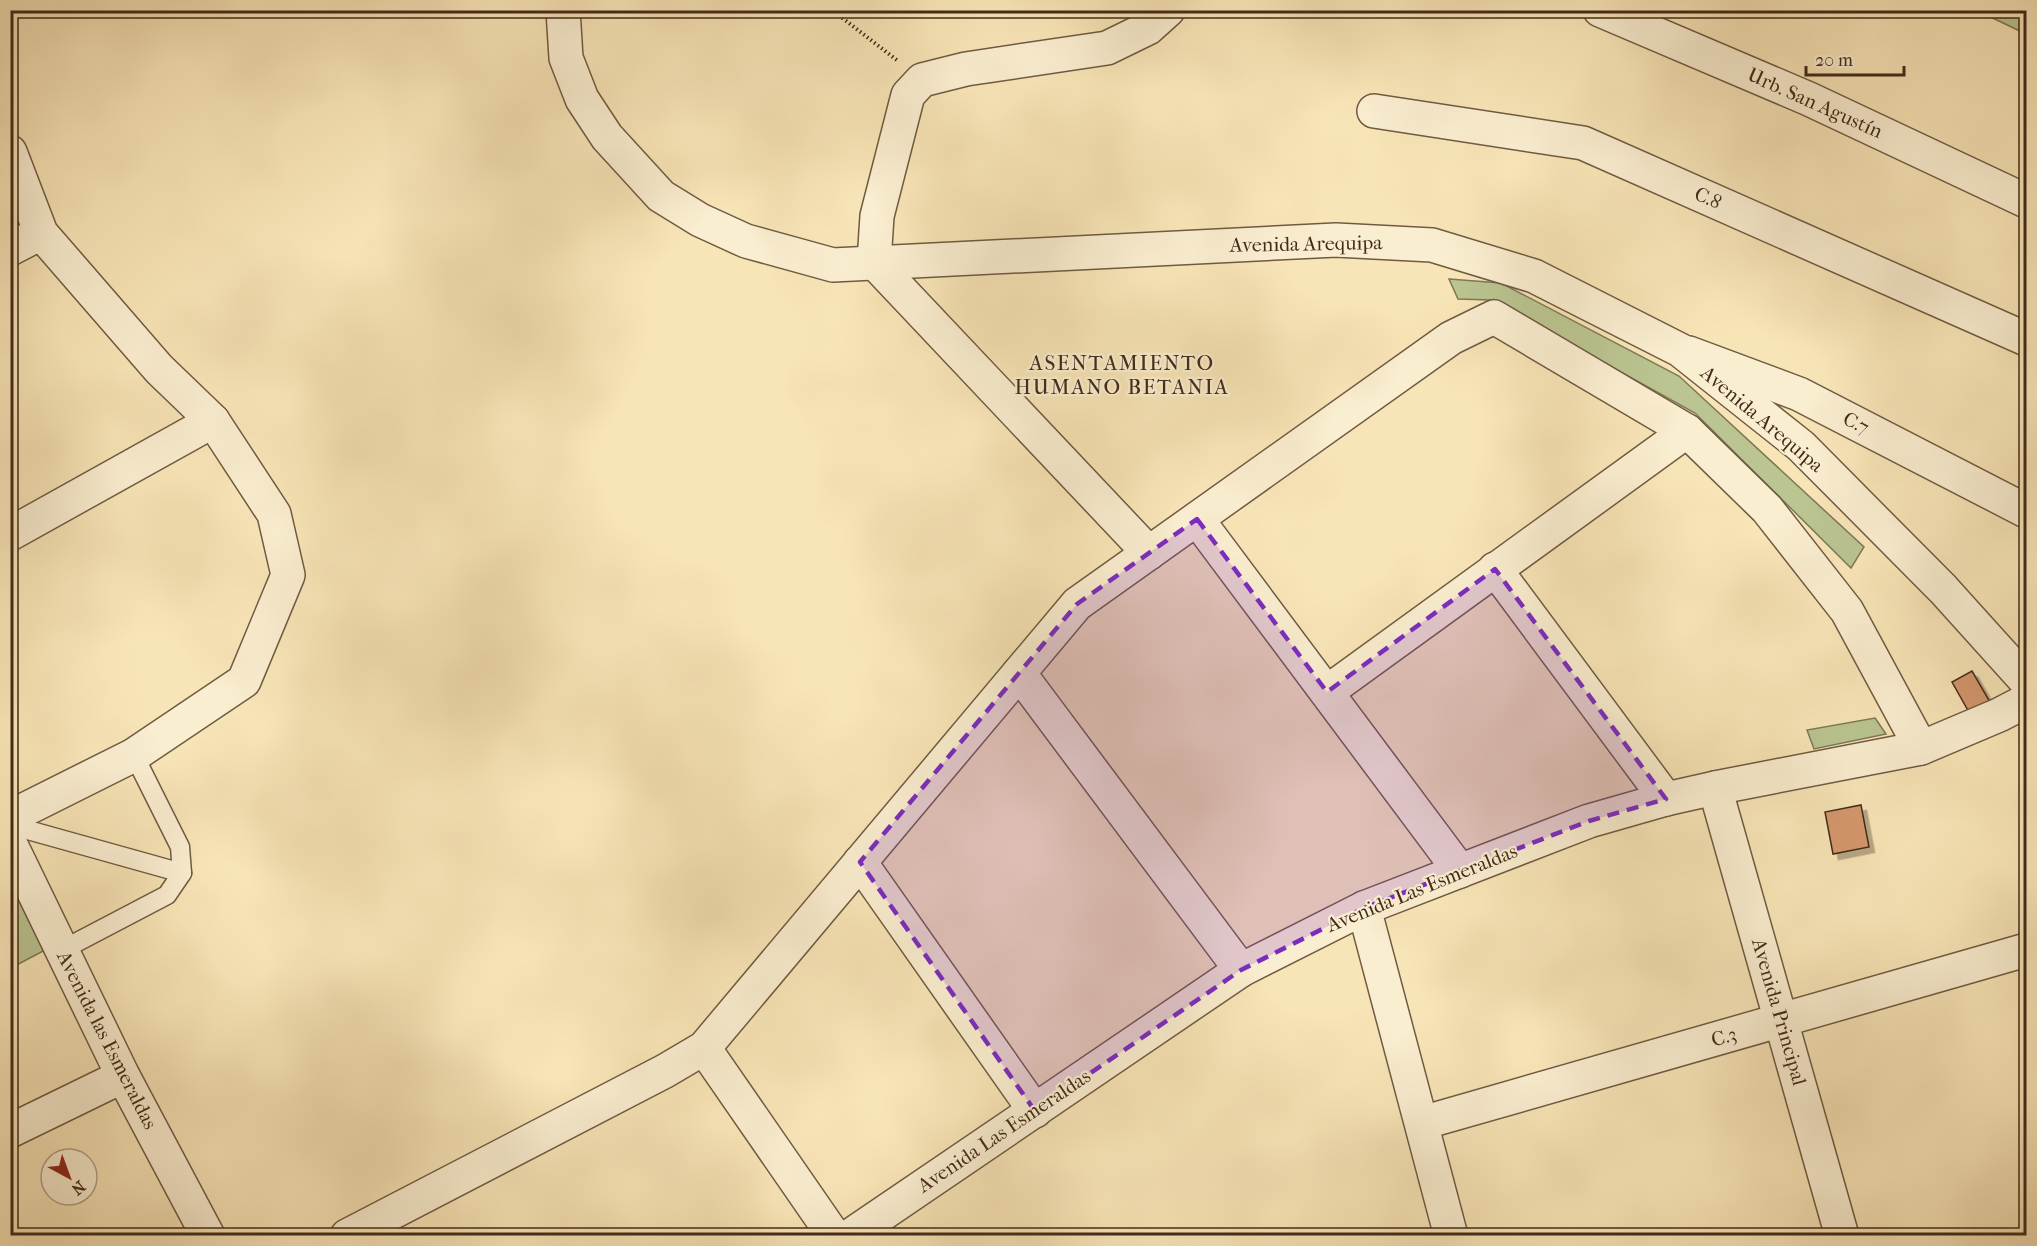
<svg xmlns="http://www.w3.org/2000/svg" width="2037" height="1246" viewBox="0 0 2037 1246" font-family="'IM FELL French Canon',serif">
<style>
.green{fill:#bac591;stroke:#7e7856;stroke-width:1.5}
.building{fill:#d6986e;stroke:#422b1a;stroke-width:1.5;filter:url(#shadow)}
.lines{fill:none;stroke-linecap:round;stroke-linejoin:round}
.service-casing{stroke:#705a41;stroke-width:21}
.minor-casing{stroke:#705a41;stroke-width:36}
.tertiary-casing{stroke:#705a41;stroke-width:36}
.path{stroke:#422b1a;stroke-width:4;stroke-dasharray:1.5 3;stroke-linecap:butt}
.service{stroke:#faeed0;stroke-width:18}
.minor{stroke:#faeed0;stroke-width:33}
.tertiary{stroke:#faeed0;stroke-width:33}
.marked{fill:#7b2cbf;fill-opacity:0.2;stroke:#7b2cbf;stroke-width:4.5;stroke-dasharray:12 8;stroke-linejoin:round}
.labels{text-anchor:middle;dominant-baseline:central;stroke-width:4.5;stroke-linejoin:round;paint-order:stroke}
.street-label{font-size:20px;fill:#422b1a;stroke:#faeed0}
.neighbourhood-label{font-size:21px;letter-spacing:1.5px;fill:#422b1a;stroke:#faeed0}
</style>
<defs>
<filter id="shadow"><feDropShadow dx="5.5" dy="5.5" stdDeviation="0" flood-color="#0004"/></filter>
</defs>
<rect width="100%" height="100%" fill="#f8e5b7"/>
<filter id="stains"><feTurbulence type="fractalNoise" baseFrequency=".00333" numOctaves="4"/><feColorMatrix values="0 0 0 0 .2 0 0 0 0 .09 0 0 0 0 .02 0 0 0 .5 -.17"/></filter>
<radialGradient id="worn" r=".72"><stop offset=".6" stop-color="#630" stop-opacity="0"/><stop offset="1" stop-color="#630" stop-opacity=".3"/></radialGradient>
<!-- green -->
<g class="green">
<path d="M1978,11H2026V34Z"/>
<path d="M1449,279L1501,283L1679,376L1864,547L1851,568L1695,413L1491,300L1458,299Z"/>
<path d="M1875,718L1886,734L1814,749L1807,730Z"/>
<path d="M10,873L49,948L11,968H10Z"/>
</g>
<!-- building -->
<g class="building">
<path d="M1972,671L1990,702L1970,714L1952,682Z"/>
<path d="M1861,805L1869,847L1833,854L1825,812Z"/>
</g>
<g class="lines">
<!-- service casing -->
<g class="service-casing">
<g id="service">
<path d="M10,825L182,873"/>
<path d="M62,950L167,895L182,873L180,847L134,755"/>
</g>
</g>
<!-- minor casing -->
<g class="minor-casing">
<g id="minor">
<path d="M1600,10L1809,99L2026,201"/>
<path d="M1374,111L1583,143L2026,339"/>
<path d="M10,152L41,233L159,369L213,421L274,514L288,575L244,681L134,755L10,817"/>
<path d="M10,249L41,233"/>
<path d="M1689,353L1799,394L2026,511"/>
<path d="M1197,519L1460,871"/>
<path d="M10,534L213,421"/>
<path d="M1149,553L874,262L877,216L908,95L922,80L966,69L1107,48L1148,28L1168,10"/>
<path d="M1495,569L1666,799"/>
<path d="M1019,673L1241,970"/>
<path d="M1327,692L1687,431"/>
<path d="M1715,788L1842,1236"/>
<path d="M10,843L123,1076L208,1236"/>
<path d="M860,862L1035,1111"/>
<path d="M1364,908L1451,1236"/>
<path d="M704,1048L834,1236"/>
<path d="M1422,1123L2026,950"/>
<path d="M10,1131L123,1076"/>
<path d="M347,1236L665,1071L704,1048L1077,604L1451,338L1494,317L1687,431L1767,509L1847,611L1921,748"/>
<path d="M850,1236L1241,970L1364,908L1589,821L1666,799L1715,788L1921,748L1999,715L2026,701"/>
</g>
</g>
<!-- tertiary casing -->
<g class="tertiary-casing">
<path id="tertiary" d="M563,10L566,58L582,99L607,137L661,196L700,220L746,241L833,265L1336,240L1432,245L1534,276L1680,350L1801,446L1943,589L2026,681"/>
</g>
<!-- path -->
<path class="path" d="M838,10L841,17L898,61"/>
<!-- service -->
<use href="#service" class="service"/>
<!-- minor -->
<use href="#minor" class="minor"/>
<!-- tertiary -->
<use href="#tertiary" class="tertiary"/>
</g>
<!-- marked area -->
<path class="marked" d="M1197,519L1327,692L1495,569L1666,799L1589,821L1364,908L1241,970L1035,1111L860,862L1077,604Z"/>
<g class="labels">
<!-- street labels -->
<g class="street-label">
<text transform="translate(1815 103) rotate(24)">Urb. San Agustín</text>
<text transform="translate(1708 198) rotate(24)">C.8</text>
<text transform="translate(1306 244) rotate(-1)">Avenida Arequipa</text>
<text transform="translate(1762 419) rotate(40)">Avenida Arequipa</text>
<text transform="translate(1856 423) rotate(27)">C.7</text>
<text transform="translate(1422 888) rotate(-22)">Avenida Las Esmeraldas</text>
<text transform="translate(1779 1012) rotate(74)">Avenida Principal</text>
<text transform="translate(1724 1037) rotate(-16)">C.3</text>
<text transform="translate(107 1040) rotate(63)">Avenida las Esmeraldas</text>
<text transform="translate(1004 1131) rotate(-34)">Avenida Las Esmeraldas</text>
</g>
<!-- neighbourhood labels -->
<g class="neighbourhood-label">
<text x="1122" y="363">ASENTAMIENTO<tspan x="1122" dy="24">HUMANO BETANIA</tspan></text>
</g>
</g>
<!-- margin -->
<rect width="2037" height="1246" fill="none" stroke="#f8e5b7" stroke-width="36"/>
<rect x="12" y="12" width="2013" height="1222" fill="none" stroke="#422b1a" stroke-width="3"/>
<rect x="18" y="18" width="2001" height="1210" fill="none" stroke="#422b1a" stroke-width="1.5"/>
<!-- north arrow -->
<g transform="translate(69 1177) rotate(139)"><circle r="28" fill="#faeed0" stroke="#b0a087" stroke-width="1.5"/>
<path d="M0-4.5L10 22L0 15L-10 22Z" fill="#8f2418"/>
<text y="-9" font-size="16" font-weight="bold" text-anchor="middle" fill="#422b1a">N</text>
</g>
<!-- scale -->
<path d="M1806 66v9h98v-9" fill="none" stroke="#422b1a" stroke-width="3"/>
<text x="1815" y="66" font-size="18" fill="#422b1a" stroke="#faeed0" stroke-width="4.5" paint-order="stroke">20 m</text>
<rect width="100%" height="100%" filter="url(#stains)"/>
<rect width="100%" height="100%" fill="url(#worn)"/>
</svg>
